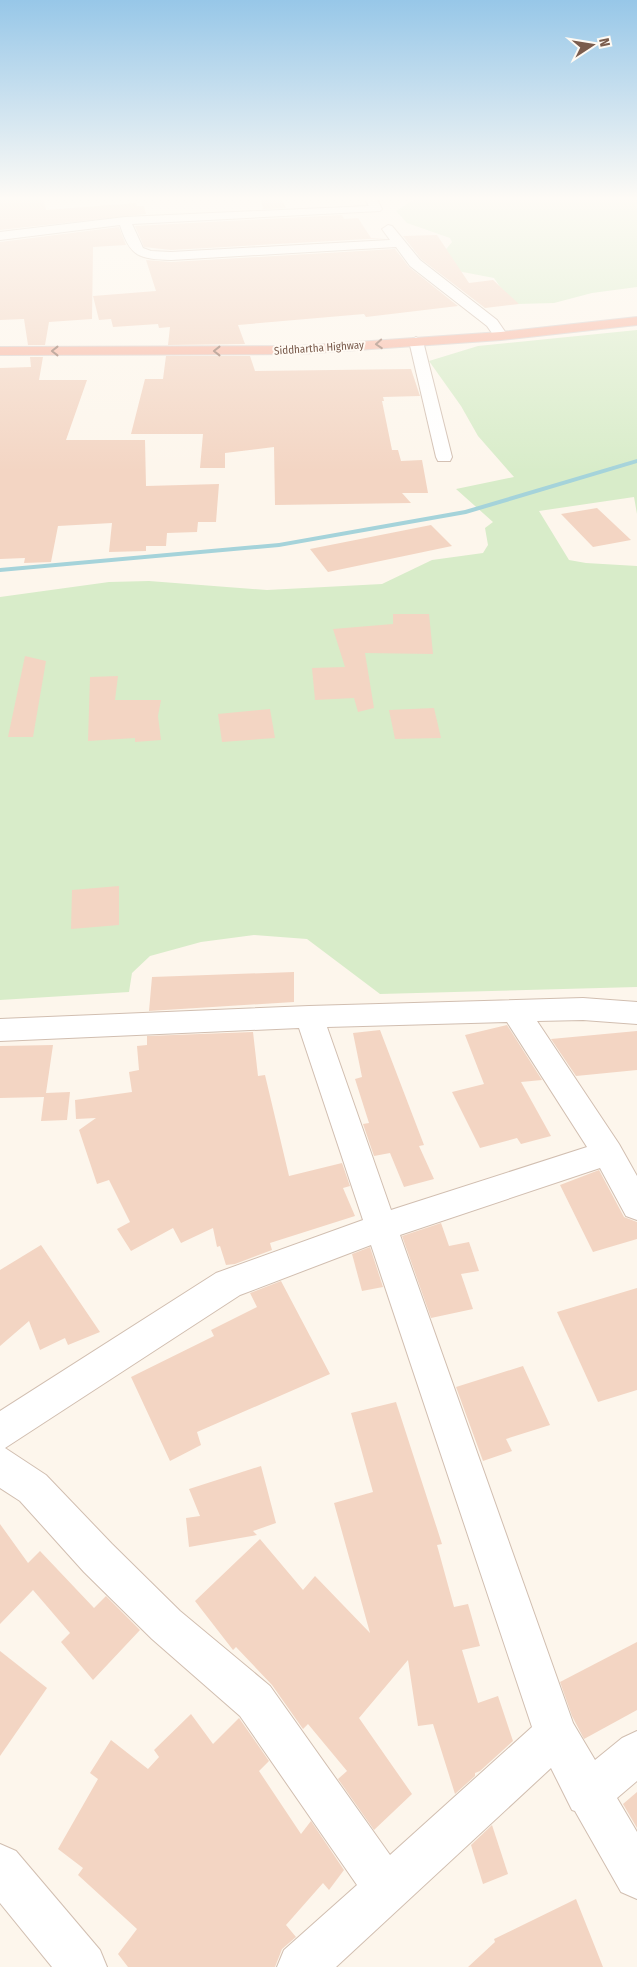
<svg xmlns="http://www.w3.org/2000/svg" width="637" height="1967" viewBox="0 0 637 1967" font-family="'Fira Sans Condensed',sans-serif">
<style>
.green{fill:#d8ecc9}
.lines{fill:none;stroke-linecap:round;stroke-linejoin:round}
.stream{fill:#a5d3da;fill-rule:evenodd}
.building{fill:#f3d5c3}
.street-casing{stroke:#d1beb0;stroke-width:2}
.highway-casing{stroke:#dad1cd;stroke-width:2}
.street{fill:#fff;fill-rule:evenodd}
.highway{fill:#f7b7a3;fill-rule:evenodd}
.oneway{stroke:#936e5e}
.labels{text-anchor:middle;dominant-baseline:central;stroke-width:4;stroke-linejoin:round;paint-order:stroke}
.far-street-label{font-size:11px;fill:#7a5c4d;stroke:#fffaf3}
</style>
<rect width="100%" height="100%" fill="#fdf6ec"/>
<!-- green -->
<g class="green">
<path d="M418,197H637V287L592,293L554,303L517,304L507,297L494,278L447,269L438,259L452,242L450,238L407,223L396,211Z"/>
<path d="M637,330V514L634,497L539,511L569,560L586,563L637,566V987L380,994L307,939L254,935L201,942L150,956L132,973L129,992L0,1000V597L109,582L149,581L267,590L382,584L432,560L483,553L488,545L485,528L493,522L456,489L514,477L478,436L461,406L429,361L478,346Z"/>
</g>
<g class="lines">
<!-- stream -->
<path class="stream" d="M637,459V463L466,514L279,547L0,572V568L279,543L465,510Z"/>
</g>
<!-- building -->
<g class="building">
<path d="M0,197H43L46,210L136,203L137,206H144L146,214L0,230Z"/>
<path d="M260,197H280L286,208L263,209Z"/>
<path d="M342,215L344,219L358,218L371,238H386L171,250L144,247L135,226Z"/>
<path d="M119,227L126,245L93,247L92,319L49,322L45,345H28L24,319L0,320V242Z"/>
<path d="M437,235L469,283L493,280L519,304L485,308L421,259L403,236Z"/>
<path d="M395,249L409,267L458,306L366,317L364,314L238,325L245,344L168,345L170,327L159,328L158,324L113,327L111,319L99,320L93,296L156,291L146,260L171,262Z"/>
<path d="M166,356H250L255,371L411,369L420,396L383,397L384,401H382L392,450H398L401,461L422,460L428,493H402L411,503L275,505L274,447L225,453V468H200L203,434H131L145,379H163Z"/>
<path d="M30,357H43L39,380H87L66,440H145L146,486L219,484L216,522H198L197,532L167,533L166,546H146V551L109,552L112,523L58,526L51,562L24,563L25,558L0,559V368L31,367Z"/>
<path d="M597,508L631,540L593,547L561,514Z"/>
<path d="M431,525L452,546L328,572L310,549Z"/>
<path d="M393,614H429L433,654L365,653L374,708L358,712L354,698L315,700L312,668L345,667L333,629L393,624Z"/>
<path d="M25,656L46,661L33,737H8Z"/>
<path d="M118,676L115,700H161L158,716L161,740L135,742V738L88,741L90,677Z"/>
<path d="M434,708L441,738L395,739L389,710Z"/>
<path d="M270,709L275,738L222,742L218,714Z"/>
<path d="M119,886V925L71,929L72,890Z"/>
<path d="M294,972V1002L149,1011L152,977Z"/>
<path d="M507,1025L542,1080L521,1082L551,1136L521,1144L517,1138L480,1148L452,1092L484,1084L465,1035Z"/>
<path d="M380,1030L424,1145L419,1146L434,1179L404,1187L390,1153L374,1156L363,1124L369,1123L355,1079L362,1077L353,1033Z"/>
<path d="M637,1031V1070L576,1076L551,1039Z"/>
<path d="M253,1032L258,1076L265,1075L289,1176L342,1163L350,1186L343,1188L355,1216L270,1243L272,1250L235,1264L226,1265L220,1246L217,1247L213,1228L181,1243L173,1228L131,1251L117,1229L130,1222L109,1180L97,1184L79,1130L96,1118L76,1119L75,1100L132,1092L129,1072L139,1070L137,1046L147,1045V1036Z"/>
<path d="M53,1045L46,1093L70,1092L67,1120L41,1121L44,1097L0,1098V1046Z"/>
<path d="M599,1170L624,1217L637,1222V1239L593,1252L560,1185Z"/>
<path d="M441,1223L449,1246L469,1242L479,1271L461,1274L473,1309L431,1318L402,1236Z"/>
<path d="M41,1245L100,1332L68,1345L65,1338L40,1350L29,1321L0,1346V1270Z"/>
<path d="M370,1247L383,1287L362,1291L352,1254Z"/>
<path d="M281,1281L330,1374L197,1432L201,1445L170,1461L131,1377L214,1336L211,1330L257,1307L250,1293Z"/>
<path d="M637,1288V1390L598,1402L557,1312Z"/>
<path d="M523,1366L550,1425L506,1439L512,1451L483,1461L456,1387Z"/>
<path d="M396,1402L442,1544L437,1545L454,1607L468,1604L480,1646L462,1650L478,1703L498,1696L513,1741L480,1771L475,1773V1776L455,1794L433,1724L418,1726L408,1660L359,1718L412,1794L374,1830L338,1779L347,1771L308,1724L303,1729L272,1685L236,1647L233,1650L195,1601L260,1539L303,1590L315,1576L370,1633L334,1503L373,1492L351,1413Z"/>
<path d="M261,1466L276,1523L253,1531L257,1535L189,1547L186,1518L200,1516L189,1489Z"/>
<path d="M0,1524L28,1563L40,1551L94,1608L106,1596L140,1630L93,1680L61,1642L70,1633L33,1590L0,1624Z"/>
<path d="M637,1642V1710L584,1739L572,1716L560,1682Z"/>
<path d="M0,1651L47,1688L0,1756Z"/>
<path d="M191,1714L213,1744L239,1718L269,1761L259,1771L301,1834L311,1821L344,1870L329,1890L323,1883L286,1925L296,1937L282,1949L275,1967H128L118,1954L137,1929L78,1875L83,1868L58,1849L98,1779L90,1773L111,1740L148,1769L159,1757L154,1750Z"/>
<path d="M637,1792V1828L623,1804Z"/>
<path d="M492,1825L508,1874L483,1884L471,1845Z"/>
<path d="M576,1899L603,1967H468L495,1942L494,1939Z"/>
</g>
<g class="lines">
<!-- street casing -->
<g class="street-casing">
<g id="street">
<path d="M364,197H376L382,209L380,211L132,224L143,248L151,251L171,252L390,240L382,229L388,225L392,226L420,260L497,320L508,336L506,339H496L487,326L410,266L396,247L171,260C139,259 130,257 120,225L0,240V232L125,217L369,206Z"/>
<path d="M416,337L423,341L452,457L450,461H438L436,457L409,341Z"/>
<path d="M583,998L637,1002V1024L583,1020L537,1021L619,1144L637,1176V1220L626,1216L600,1168L400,1235L573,1723L595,1760L622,1738L637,1731V1781L617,1798L637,1832V1899L621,1892L575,1811L572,1810L551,1768L336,1967H277L284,1950L357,1885L240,1716L152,1639L84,1572L20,1501L0,1488V1411L216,1273L363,1220L299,1028L0,1041V1019L309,1006ZM507,1022L587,1147L391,1210L327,1027ZM371,1245L532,1727L390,1855L270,1686L180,1611L112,1544L46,1475L5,1448L240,1295Z"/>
<path d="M0,1844L16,1851L100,1950L107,1967H52L0,1903Z"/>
</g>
</g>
<!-- highway casing -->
<g class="highway-casing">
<path id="highway" d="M637,317V325L501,340L299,354L0,355V347L299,346L501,332Z"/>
</g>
<!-- street -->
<use href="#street" class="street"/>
<!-- highway -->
<use href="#highway" class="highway"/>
</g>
<!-- one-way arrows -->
<defs><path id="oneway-chevron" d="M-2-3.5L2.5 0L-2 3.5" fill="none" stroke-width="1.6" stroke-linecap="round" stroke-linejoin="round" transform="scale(1.25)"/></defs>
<g class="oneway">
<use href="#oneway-chevron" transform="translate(379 344) rotate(176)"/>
<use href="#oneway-chevron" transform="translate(55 351) rotate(-180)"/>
<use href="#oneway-chevron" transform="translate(217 351) rotate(180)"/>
</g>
<!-- sky -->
<linearGradient id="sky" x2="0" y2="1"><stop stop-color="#97c7e8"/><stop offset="0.42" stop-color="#fefbf6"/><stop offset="1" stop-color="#fefbf6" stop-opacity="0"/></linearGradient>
<rect width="637" height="472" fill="url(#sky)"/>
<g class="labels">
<!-- far-street labels -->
<g class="far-street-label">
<text transform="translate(319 348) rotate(-4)">Siddhartha Highway</text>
</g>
</g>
<!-- north arrow -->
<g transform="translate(592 45) rotate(78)" stroke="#fffaf3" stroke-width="4" paint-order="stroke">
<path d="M0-4L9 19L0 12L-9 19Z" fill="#7a5c4d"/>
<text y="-8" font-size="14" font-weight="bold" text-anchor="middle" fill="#7a5c4d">N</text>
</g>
</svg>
